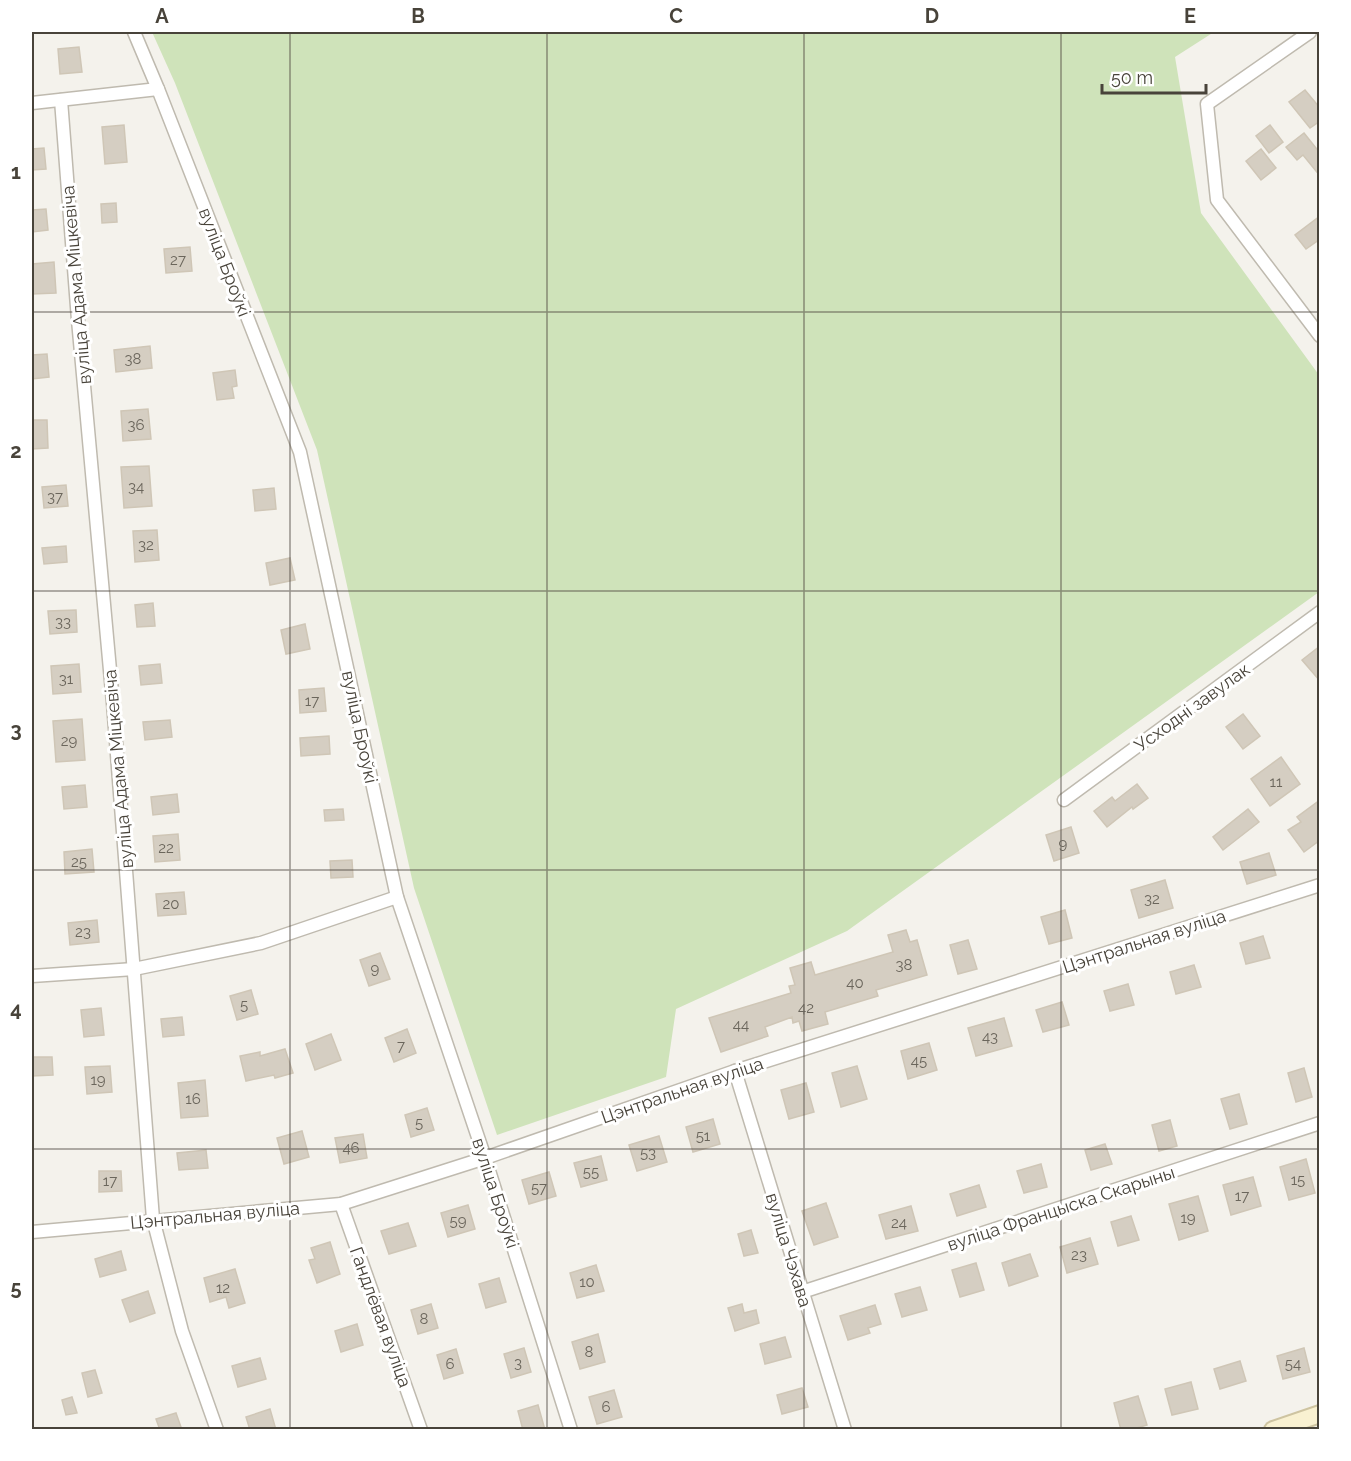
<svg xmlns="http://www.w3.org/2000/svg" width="1351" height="1461" viewBox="0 0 1351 1461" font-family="Raleway,sans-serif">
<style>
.green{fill:#cfe3ba}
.building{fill:#d5cec2;stroke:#cfc6b6;stroke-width:1.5}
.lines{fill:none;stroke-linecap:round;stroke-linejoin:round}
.street-casing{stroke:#bfbaaf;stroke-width:15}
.secondary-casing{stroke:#cec4a1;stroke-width:20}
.street{stroke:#fff;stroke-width:12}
.secondary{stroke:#f9f1d1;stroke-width:16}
.grid{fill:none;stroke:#48433a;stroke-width:1.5;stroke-opacity:0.55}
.labels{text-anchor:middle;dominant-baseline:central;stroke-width:6;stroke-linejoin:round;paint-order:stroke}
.number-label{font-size:15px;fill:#6b665c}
.street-label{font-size:18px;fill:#48433a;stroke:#fff}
.neatline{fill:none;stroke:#48433a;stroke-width:2}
.grid-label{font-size:20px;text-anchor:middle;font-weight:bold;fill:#48433a}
</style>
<rect width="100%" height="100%" fill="#f4f2ec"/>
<!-- green -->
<path class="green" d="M152,32H1214L1175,57L1201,213L1319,375V592L847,931L676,1009L666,1077L497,1135L414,888L317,450L175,83Z"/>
<!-- building -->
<g class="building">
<path d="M79,47L82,72L60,74L58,49Z"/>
<path d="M1305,90L1320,108V121L1310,128L1289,102Z"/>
<path d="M124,125L127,162L105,164L102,127Z"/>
<path d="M1270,125L1283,142L1269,153L1256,136Z"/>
<path d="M1304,133L1320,153V176L1303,155L1297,160L1286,147Z"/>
<path d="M44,148L46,169L32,170V149Z"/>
<path d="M1261,149L1276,168L1261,180L1246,161Z"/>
<path d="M116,203L117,222L102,223L101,204Z"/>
<path d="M46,209L48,230L32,232V210Z"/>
<path d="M1320,216V239L1306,249L1295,235Z"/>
<path d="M190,247L192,271L166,273L164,249Z"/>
<path d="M54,262L56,293L32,294V264Z"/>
<path d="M150,346L152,368L116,372L114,350Z"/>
<path d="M47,354L49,377L32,379V355Z"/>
<path d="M235,370L237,386L232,387L234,398L217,400L213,373Z"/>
<path d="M148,409L151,439L123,441L121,411Z"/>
<path d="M32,420H47L48,448L32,449Z"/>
<path d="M149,466L152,506L124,508L121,467Z"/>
<path d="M66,485L68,506L44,508L42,487Z"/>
<path d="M274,488L276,509L255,511L253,490Z"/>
<path d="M157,530L159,560L135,562L133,531Z"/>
<path d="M66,546L67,562L44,564L42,548Z"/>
<path d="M290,558L295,580L270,585L266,563Z"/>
<path d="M153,603L155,626L137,627L135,605Z"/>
<path d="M76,610L77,632L50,634L48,611Z"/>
<path d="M305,624L310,649L286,654L281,630Z"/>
<path d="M1320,646V681L1302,660Z"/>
<path d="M79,664L81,692L53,694L51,666Z"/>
<path d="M160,664L162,683L141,685L139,666Z"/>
<path d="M324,688L326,711L300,713L299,690Z"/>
<path d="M1243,714L1260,736L1243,749L1226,727Z"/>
<path d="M82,719L85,760L56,762L53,721Z"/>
<path d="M170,720L172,737L145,740L143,722Z"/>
<path d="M329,736L330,754L301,756L300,738Z"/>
<path d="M1281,757L1300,784L1270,806L1251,779Z"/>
<path d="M1137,784L1148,798L1133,809L1132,807L1107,827L1094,811L1112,797L1115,801Z"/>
<path d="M85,785L87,807L64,809L62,787Z"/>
<path d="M177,794L179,812L153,815L151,797Z"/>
<path d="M1320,800V840L1304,852L1288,830L1301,822L1297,817Z"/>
<path d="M343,809L344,820L325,821L324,810Z"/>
<path d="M1248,809L1259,822L1223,850L1213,837Z"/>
<path d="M1071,827L1079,853L1054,861L1046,835Z"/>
<path d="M178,834L180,860L155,862L153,836Z"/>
<path d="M92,849L94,872L65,874L64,852Z"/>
<path d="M1269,853L1276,875L1247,884L1240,862Z"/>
<path d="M352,860L353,877L331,878L330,861Z"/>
<path d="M1165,880L1173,908L1139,918L1131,890Z"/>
<path d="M184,892L186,914L158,916L156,894Z"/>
<path d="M1065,910L1072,938L1049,944L1041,917Z"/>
<path d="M97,920L99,942L70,945L68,923Z"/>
<path d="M906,930L910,942L917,940L927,975L876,990L878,996L825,1012L828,1024L802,1031L799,1021L793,1023L792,1017L765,1027L768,1036L721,1052L709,1018L791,993L789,986L795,985L790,968L811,962L815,975L893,952L888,935Z"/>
<path d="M1263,936L1270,958L1246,964L1240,943Z"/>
<path d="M968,940L977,969L958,974L950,945Z"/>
<path d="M380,953L390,979L369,986L360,960Z"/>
<path d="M1194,965L1201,987L1176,994L1170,972Z"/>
<path d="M1128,984L1134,1005L1110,1011L1104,991Z"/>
<path d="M251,990L258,1014L237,1020L230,996Z"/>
<path d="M1062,1002L1069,1025L1043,1032L1036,1010Z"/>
<path d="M101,1008L104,1035L84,1037L81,1010Z"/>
<path d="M182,1017L184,1035L163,1037L161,1019Z"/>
<path d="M1004,1018L1012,1046L976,1056L968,1028Z"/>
<path d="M407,1029L416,1053L394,1062L385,1038Z"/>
<path d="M331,1034L341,1060L315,1070L306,1044Z"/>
<path d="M929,1043L937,1070L908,1079L901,1051Z"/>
<path d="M285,1049L293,1073L275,1078L274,1075L246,1081L240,1056L260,1052V1056Z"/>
<path d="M32,1057H52L53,1075L32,1076Z"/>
<path d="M110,1066L112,1092L87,1094L85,1067Z"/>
<path d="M857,1066L867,1099L841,1107L832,1073Z"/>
<path d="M1304,1068L1312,1097L1296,1102L1288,1073Z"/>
<path d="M205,1080L208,1116L181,1118L178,1083Z"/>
<path d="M806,1083L814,1112L789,1119L781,1090Z"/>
<path d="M1239,1094L1247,1124L1230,1129L1221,1099Z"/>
<path d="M427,1108L434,1130L411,1137L405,1115Z"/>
<path d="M713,1119L720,1144L693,1152L686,1127Z"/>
<path d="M1170,1120L1177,1146L1159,1151L1152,1125Z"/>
<path d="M302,1131L309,1157L284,1164L277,1138Z"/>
<path d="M363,1134L367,1158L340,1163L335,1138Z"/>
<path d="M659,1136L667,1162L637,1171L629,1145Z"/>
<path d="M1105,1144L1112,1164L1091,1170L1085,1150Z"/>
<path d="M206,1150L208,1168L179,1170L177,1153Z"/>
<path d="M601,1156L607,1180L581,1187L574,1163Z"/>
<path d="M1306,1159L1315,1193L1289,1200L1280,1167Z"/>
<path d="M1041,1164L1047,1187L1024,1193L1017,1171Z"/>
<path d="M99,1171H121L122,1191L99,1192Z"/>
<path d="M549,1172L556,1196L529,1204L522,1180Z"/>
<path d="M1253,1177L1261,1206L1231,1215L1223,1185Z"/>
<path d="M979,1185L986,1207L957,1216L950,1194Z"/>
<path d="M1198,1196L1208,1231L1179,1240L1169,1204Z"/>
<path d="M826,1203L838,1237L814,1245L802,1211Z"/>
<path d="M468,1205L475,1229L448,1237L441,1213Z"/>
<path d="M911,1206L918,1231L886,1239L879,1215Z"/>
<path d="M1131,1216L1139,1240L1118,1246L1111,1222Z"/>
<path d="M408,1223L416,1246L389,1254L381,1231Z"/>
<path d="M751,1230L758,1253L744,1256L738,1234Z"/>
<path d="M1090,1238L1098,1264L1067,1273L1060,1247Z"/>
<path d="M330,1242L340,1274L317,1283L309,1260L315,1259L311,1248Z"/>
<path d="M121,1251L126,1270L100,1277L95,1259Z"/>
<path d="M1030,1254L1038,1276L1009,1286L1002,1263Z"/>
<path d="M976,1263L984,1290L960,1297L952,1270Z"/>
<path d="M596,1265L604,1291L577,1298L570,1273Z"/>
<path d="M235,1269L245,1303L229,1308L226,1297L210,1302L204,1278Z"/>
<path d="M499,1278L506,1302L486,1308L479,1284Z"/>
<path d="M920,1287L927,1310L902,1317L895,1294Z"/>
<path d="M148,1291L155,1313L130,1322L122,1300Z"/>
<path d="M431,1304L438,1328L418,1334L411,1310Z"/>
<path d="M742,1304L744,1313L756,1310L759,1323L735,1331L728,1308Z"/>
<path d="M875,1305L881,1324L868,1328L870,1333L848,1340L840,1316Z"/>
<path d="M357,1324L363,1345L341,1352L335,1331Z"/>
<path d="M598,1334L605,1362L580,1369L572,1342Z"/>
<path d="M785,1337L791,1357L765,1364L760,1344Z"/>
<path d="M524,1348L531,1372L511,1378L504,1354Z"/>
<path d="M1304,1348L1310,1372L1283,1379L1277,1356Z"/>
<path d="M456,1349L463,1373L444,1379L437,1355Z"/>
<path d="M260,1358L266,1379L238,1387L232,1366Z"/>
<path d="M1240,1361L1246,1381L1220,1389L1214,1369Z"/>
<path d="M95,1370L102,1393L88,1397L82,1373Z"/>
<path d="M1191,1382L1198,1409L1172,1415L1165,1389Z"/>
<path d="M802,1388L808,1407L782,1414L777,1395Z"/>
<path d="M614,1390L622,1417L597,1424L589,1397Z"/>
<path d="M1138,1396L1147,1425L1130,1430H1121L1114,1403Z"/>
<path d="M72,1397L77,1413L66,1415L62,1400Z"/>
<path d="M538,1405L545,1430H523L518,1411Z"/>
<path d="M270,1409L276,1430H250L246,1417Z"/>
<path d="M176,1413L182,1430H160L156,1419Z"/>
</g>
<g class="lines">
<!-- street casing -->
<g class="street-casing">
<g id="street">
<path d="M134,32L158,89L300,452L397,897L485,1158L571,1430"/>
<path d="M1310,32L1207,104L1217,200L1320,336"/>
<path d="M61,100L78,320L113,703L153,1219L182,1331L217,1430"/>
<path d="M32,103L158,89"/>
<path d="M1064,800L1320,612"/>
<path d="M32,976L134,969L261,943L397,897"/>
<path d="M735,1071L845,1430"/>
<path d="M341,1204L421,1430"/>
<path d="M32,1232L341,1204L485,1158L735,1071L1320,885"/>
<path d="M802,1292L1320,1123"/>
</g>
</g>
<!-- secondary casing -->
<g class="secondary-casing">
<path id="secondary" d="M1273,1430L1320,1414"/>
</g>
<!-- street -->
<use href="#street" class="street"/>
<!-- secondary -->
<use href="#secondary" class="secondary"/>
</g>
<!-- grid -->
<path class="grid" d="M290,32V1430M547,32V1430M804,32V1430M1061,32V1430M32,312H1320M32,591H1320M32,870H1320M32,1149H1320"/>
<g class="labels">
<!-- number labels -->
<g class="number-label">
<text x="178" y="260">27</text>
<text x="133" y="359">38</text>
<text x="136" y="425">36</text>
<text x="136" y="487">34</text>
<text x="55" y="497">37</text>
<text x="146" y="545">32</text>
<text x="63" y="622">33</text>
<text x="66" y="679">31</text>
<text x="312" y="701">17</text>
<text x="69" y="741">29</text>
<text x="1276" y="782">11</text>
<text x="1063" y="844">9</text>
<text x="166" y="848">22</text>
<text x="79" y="862">25</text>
<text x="1152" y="899">32</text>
<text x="171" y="904">20</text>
<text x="83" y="932">23</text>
<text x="904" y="965">38</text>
<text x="375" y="969">9</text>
<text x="855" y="983">40</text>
<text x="244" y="1005">5</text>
<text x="806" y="1008">42</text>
<text x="741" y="1025">44</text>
<text x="990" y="1037">43</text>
<text x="401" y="1046">7</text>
<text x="919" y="1061">45</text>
<text x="98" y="1080">19</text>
<text x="193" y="1099">16</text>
<text x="419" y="1123">5</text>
<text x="703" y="1136">51</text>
<text x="351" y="1148">46</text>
<text x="648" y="1153">53</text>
<text x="591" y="1172">55</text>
<text x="1298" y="1180">15</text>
<text x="110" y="1181">17</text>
<text x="539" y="1188">57</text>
<text x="1242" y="1196">17</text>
<text x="1188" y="1218">19</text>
<text x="458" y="1221">59</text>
<text x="899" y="1223">24</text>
<text x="1079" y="1255">23</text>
<text x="587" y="1282">10</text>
<text x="223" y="1288">12</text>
<text x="424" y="1319">8</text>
<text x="589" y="1352">8</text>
<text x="518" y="1363">3</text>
<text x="450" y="1364">6</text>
<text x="1293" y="1364">54</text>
<text x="606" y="1407">6</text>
</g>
<!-- street labels -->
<g class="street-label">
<text transform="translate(225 262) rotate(69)">вуліца Броўкі</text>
<text transform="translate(76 285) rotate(-95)">вуліца Адама Міцкевіча</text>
<text transform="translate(1192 707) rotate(-36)">Усходні завулак</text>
<text transform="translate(360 727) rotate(78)">вуліца Броўкі</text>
<text transform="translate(118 769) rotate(-95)">вуліца Адама Міцкевіча</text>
<text transform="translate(1144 941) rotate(-18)">Цэнтральная вуліца</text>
<text transform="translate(682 1090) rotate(-19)">Цэнтральная вуліца</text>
<text transform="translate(496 1193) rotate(72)">вуліца Броўкі</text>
<text transform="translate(1061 1208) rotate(-18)">вуліца Францыска Скарыны</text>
<text transform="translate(215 1215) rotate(-5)">Цэнтральная вуліца</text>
<text transform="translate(789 1250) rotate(73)">вуліца Чэхава</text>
<text transform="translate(381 1317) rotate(70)">Гандлёвая вуліца</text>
</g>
</g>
<!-- border -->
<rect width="1351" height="1461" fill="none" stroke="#ffffff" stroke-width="66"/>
<!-- scale -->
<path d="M1102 84v9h104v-9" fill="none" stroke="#48433a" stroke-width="3"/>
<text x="1111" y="84" font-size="18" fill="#48433a" stroke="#ffffff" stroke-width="4.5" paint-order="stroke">50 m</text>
<rect x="33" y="33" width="1285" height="1395" class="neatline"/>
<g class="grid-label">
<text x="162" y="23">A</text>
<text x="418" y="23">B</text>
<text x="676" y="23">C</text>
<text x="932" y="23">D</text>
<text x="1190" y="23">E</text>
<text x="16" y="179">1</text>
<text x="16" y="458">2</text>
<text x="16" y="737">3</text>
<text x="16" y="1016">4</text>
<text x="16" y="1295">5</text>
</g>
</svg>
